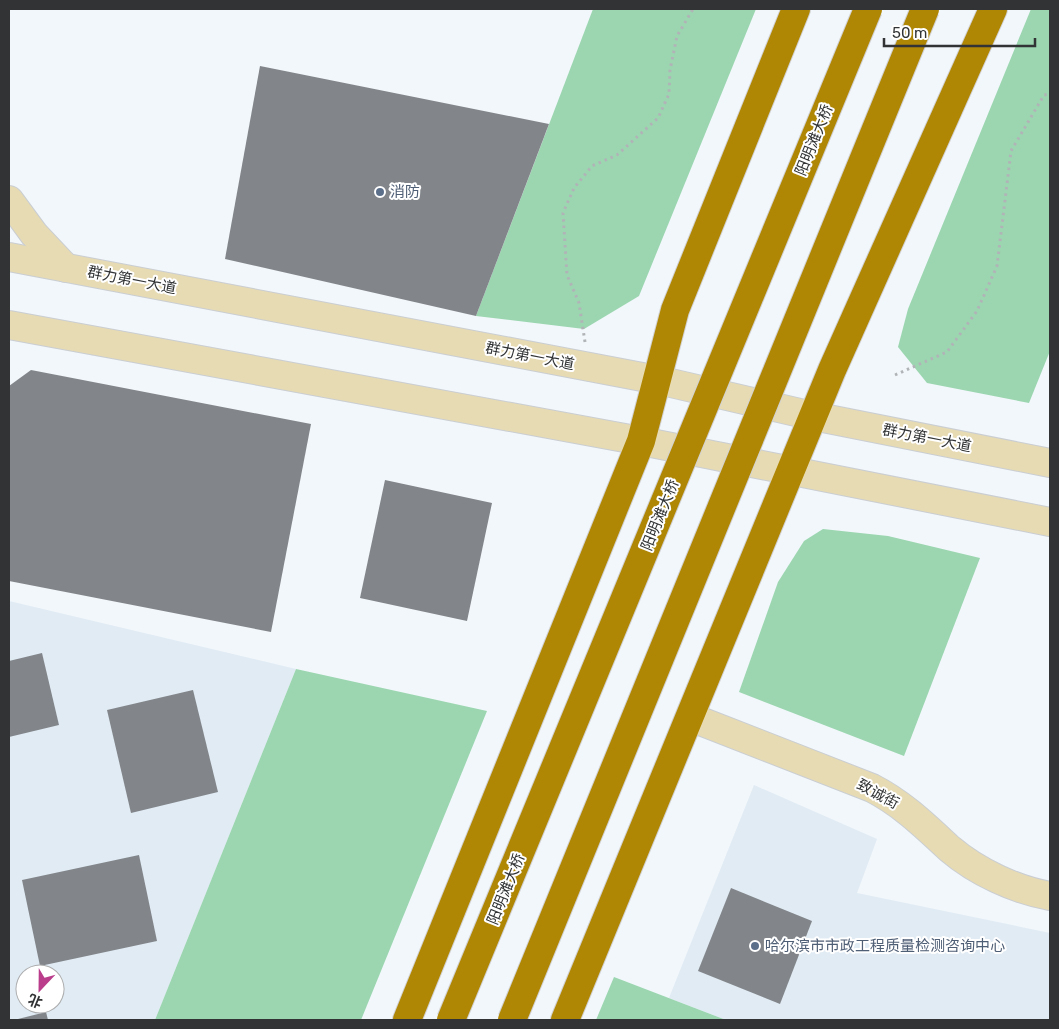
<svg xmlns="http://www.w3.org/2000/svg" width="1059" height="1029" viewBox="0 0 1059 1029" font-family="Rubik,'Noto Sans SC',sans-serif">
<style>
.built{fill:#e0ebf4;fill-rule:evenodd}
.green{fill:#9bd6b0}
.building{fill:#82868a}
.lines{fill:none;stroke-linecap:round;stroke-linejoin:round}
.secondary-casing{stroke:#caced2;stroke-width:30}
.highway-casing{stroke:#d2d2d2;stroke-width:30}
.path{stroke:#b1b4b7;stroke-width:3;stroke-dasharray:2.5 4;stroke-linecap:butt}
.secondary{stroke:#e7dbb4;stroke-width:28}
.highway{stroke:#b08605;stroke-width:28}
.highway-bridge-casing{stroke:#d2d2d2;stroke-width:30;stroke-linecap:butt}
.highway-bridge{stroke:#b08605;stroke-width:28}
.service-dot{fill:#5c6f8a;stroke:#fff;stroke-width:2}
.labels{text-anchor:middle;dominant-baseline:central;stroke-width:4;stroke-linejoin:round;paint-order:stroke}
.street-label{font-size:15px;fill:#313334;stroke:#fff}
.service-label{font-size:15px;fill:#4e5e75;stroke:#fff;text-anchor:start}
</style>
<rect width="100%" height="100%" fill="#f2f7fb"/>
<!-- built -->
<g class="built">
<path d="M9,601L296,669L155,1020H9ZM25,974H55V1004H25Z"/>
<path d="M754,785L877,839L857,893L1050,933V1020H726L669,998Z"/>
</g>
<!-- green -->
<g class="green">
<path d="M593,9H756L639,296L584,329L476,316Z"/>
<path d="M1031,9H1050V351L1029,403L927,383L898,347L908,309Z"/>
<path d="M823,529L888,536L980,558L904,756L739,692L778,582L804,541Z"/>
<path d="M296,669L487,711L361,1020H155Z"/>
<path d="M614,977L726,1020H596Z"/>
</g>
<!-- building -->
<g class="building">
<path d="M260,66L549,124L476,316L225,259Z"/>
<path d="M31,370L311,424L271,632L9,581V386Z"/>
<path d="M385,480L492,503L467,621L360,598Z"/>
<path d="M42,653L59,725L9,737V661Z"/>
<path d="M193,690L218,792L131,813L107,710Z"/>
<path d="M139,855L157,941L40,966L22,880Z"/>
<path d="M731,888L812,921L780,1004L698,971Z"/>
<path d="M46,1012L48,1020H14Z"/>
</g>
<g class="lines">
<!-- secondary casing -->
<g class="secondary-casing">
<g id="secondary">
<path d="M9,200L34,234L66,268"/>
<path d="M9,257L658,380L813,416L1050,463"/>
<path d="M9,325L641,441L1050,522"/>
<path d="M690,717L872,788C903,804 925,826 950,849C977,872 1016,890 1050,896"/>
</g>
</g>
<!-- highway casing -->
<g class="highway-casing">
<g id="highway">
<path d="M407,1020L641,441L675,310L796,9"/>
<path d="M565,1020L832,370L993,9"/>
</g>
</g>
<!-- path -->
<g class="path">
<path d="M585,342L579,303L567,275L563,213L574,188L592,166L617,155L658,118L669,94L670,70L677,36L693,9"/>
<path d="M895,375L947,352L977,311L997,266L1011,151L1044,95L1050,94"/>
</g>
<!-- secondary -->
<use href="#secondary" class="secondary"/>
<!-- highway -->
<use href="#highway" class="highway"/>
<!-- highway-bridge casing -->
<g class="highway-bridge-casing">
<g id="highway-bridge">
<path d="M451,1020L868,9"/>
<path d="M512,1020L925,9"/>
</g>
</g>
<!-- highway-bridge -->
<use href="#highway-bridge" class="highway-bridge"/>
</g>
<!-- markers -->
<g class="service-dot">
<circle cx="380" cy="192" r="5"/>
<circle cx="755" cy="946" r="5"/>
</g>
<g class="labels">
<!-- street labels -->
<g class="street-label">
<text transform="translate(814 140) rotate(-68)">阳明滩大桥</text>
<text transform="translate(132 280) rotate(11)">群力第一大道</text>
<text transform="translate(530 356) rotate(11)">群力第一大道</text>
<text transform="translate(927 438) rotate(11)">群力第一大道</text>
<text transform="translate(660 515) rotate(-68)">阳明滩大桥</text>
<text transform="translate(878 794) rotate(28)">致诚街</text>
<text transform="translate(506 889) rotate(-68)">阳明滩大桥</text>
</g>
<!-- service labels -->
<g class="service-label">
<text x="390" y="192">消防</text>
<text x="765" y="946">哈尔滨市市政工程质量检测咨询中心</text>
</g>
</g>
<!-- border -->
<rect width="1059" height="1029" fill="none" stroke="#313334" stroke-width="20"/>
<!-- north arrow -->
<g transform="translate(40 989) rotate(202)"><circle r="24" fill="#ffffff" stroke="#adadae"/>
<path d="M0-4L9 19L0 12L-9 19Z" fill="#ba3d8c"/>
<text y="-8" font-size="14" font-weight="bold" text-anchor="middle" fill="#313334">北</text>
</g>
<!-- scale -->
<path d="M884 38v8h151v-8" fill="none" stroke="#313334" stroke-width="2.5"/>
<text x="892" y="38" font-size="15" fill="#313334" stroke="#ffffff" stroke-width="4" paint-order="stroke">50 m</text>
</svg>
